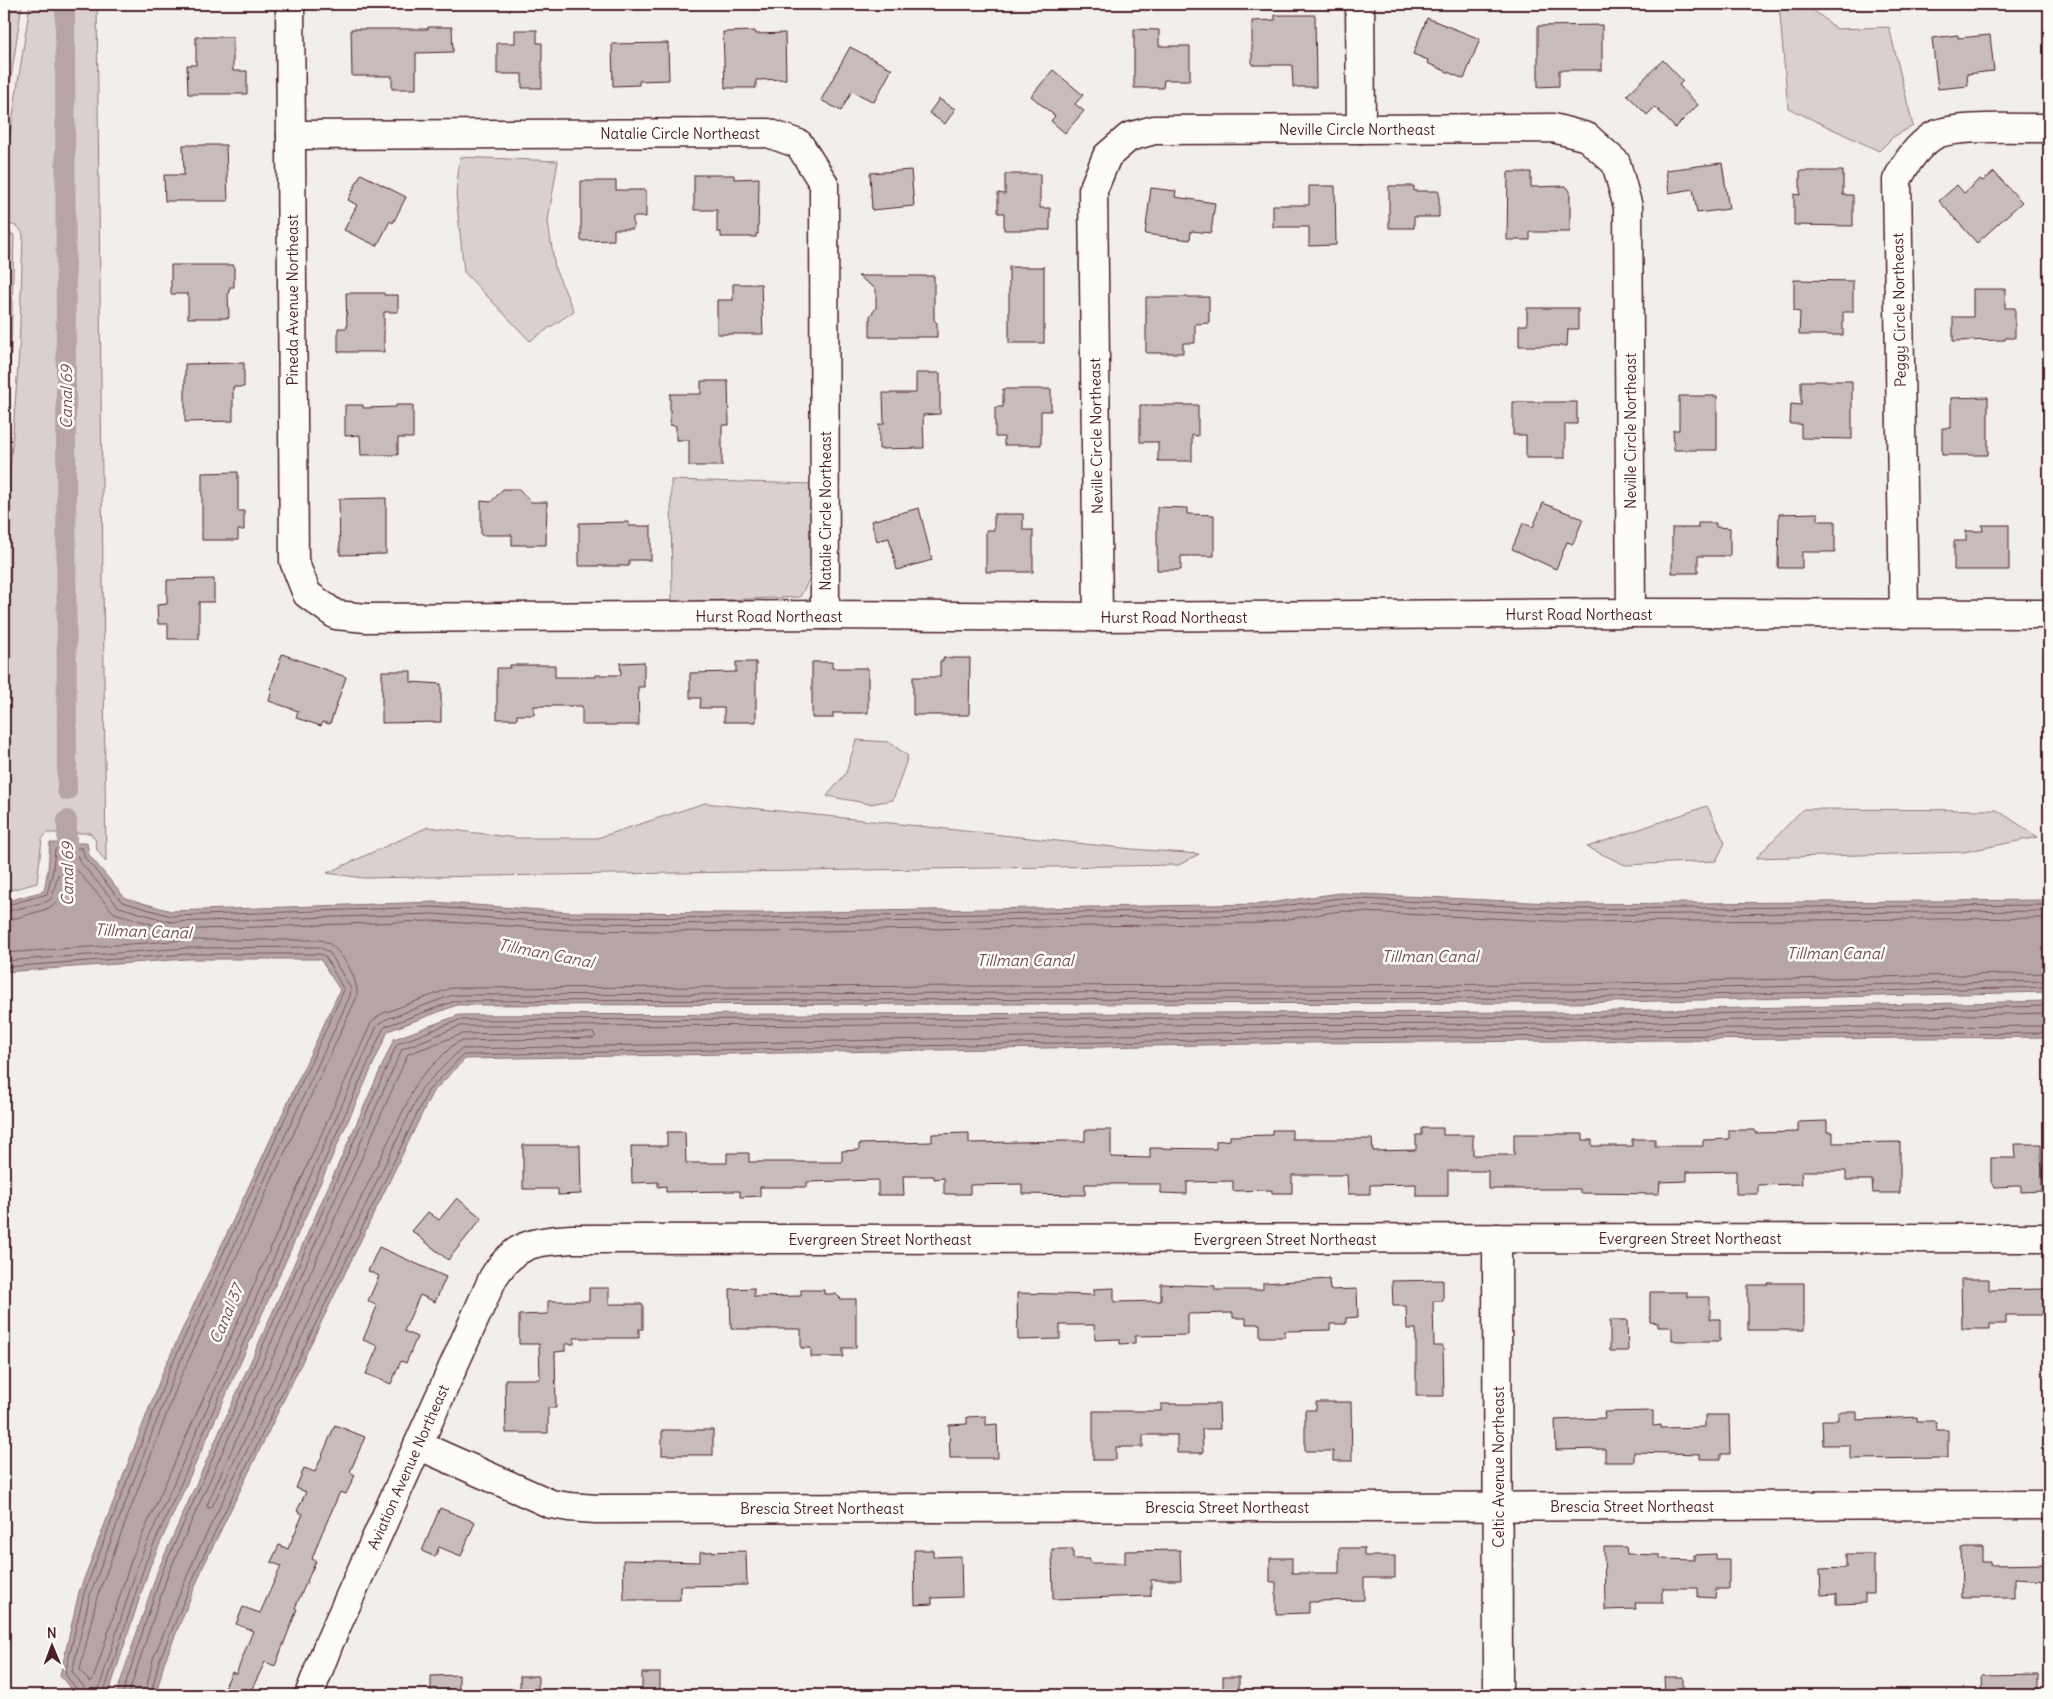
<svg xmlns="http://www.w3.org/2000/svg" width="2053" height="1699" viewBox="0 0 2053 1699" font-family="Delius,sans-serif">
<style>
.green{fill:#d9d0cf;stroke:#92787d}
.water{fill:#b7a5a6;stroke:#8b6f75}
.lines{fill:none;stroke-linecap:round;stroke-linejoin:round}
.shore{stroke:#76555c;stroke-width:1}
.canal{stroke:#b7a5a6;stroke-width:20}
.building{fill:#c8bbbb;stroke:#4a1f2b}
.minor-casing{stroke:#4a1f2b;stroke-width:31}
.minor{stroke:#fdfcf7;stroke-width:28}
.labels{text-anchor:middle;dominant-baseline:central;stroke-width:5;stroke-linejoin:round;paint-order:stroke}
.street-label{font-size:15px;fill:#4a1f2b;stroke:#fdfcf7}
.water-label{font-size:16px;font-style:italic;fill:#704e56;stroke:#fdfcf7}
</style>
<rect width="100%" height="100%" fill="#f2efeb"/>
<filter id="ink" filterUnits="userSpaceOnUse"><feTurbulence type="fractalNoise" baseFrequency=".02" numOctaves="2"/><feDisplacementMap in="SourceGraphic" scale="10" xChannelSelector="R" yChannelSelector="G"/><feConvolveMatrix kernelMatrix="1 2 1 2 8 2 1 2 1" color-interpolation-filters="sRGB"/></filter>
<g filter="url(#ink)">
<!-- green -->
<g class="green">
<path d="M4,4H22L4,125Z"/>
<path d="M30,4H97L106,862L97,850L95,839L90,833H47L42,839L37,883L4,892V551L19,352L23,235C20,225 13,225 4,223V152L8,148Z"/>
<path d="M1806,4L1837,29L1889,27L1913,126L1893,137L1879,151L1788,108L1779,5Z"/>
<path d="M460,157L558,161L548,221L555,269L574,311L530,341L464,272L456,194Z"/>
<path d="M4,232L14,235L11,351L4,441Z"/>
<path d="M671,480L814,484L813,572L800,597L672,602Z"/>
<path d="M856,740L889,742L908,756L893,800L870,804L827,796L846,773Z"/>
<path d="M705,803L1132,849L1199,854L1179,865L363,878L327,873L428,827L517,838H597Z"/>
<path d="M1707,806L1725,843L1716,861L1625,865L1587,847Z"/>
<path d="M1803,809L1997,810L2038,837L1964,852L1756,858Z"/>
</g>
<!-- water -->
<g class="water">
<path d="M50,843H87L89,855L125,898L171,911L434,902L569,912L760,913L1262,904L1340,893L1572,904L2049,900V992L1572,1003L457,1005L388,1031L150,1566L108,1695H76L60,1676L79,1592L164,1369L340,990L320,959H187L4,972V902L44,891L48,869Z"/>
<path d="M2049,1001V1037L1307,1043L465,1059L432,1093L203,1567L164,1663L156,1695H116L158,1570L394,1039L459,1015L1572,1012Z"/>
</g>
<g class="lines">
<!-- shore -->
<g class="shore">
<path d="M4,906L47,894L53,870L55,850L57,848H82L85,858L122,902L171,916L434,907L569,917L760,918L1262,909L1340,898L1572,909L2049,905"/>
<path d="M4,912L46,902L52,898L59,871L60,856L63,854L77,855L80,862L119,907L171,922L433,914L569,923L760,924L1262,915L1341,904L1572,915L2049,911"/>
<path d="M4,920C13,920 22,916 30,914C64,905 65,898 67,864L70,862L114,913L171,930L433,921L568,930L760,932L1262,923L1341,911L1572,922L2049,918"/>
<path d="M4,953L187,940H320C338,942 362,982 356,999L181,1376L97,1597L80,1670L90,1682L93,1680L132,1558L371,1023L381,1014L451,988L1571,984L2049,973"/>
<path d="M4,961L187,948L320,947L330,953L351,989L350,996L175,1373L90,1595L72,1672L84,1687L85,1695"/>
<path d="M4,967L187,954H320L325,956L344,990L169,1371L84,1593L65,1674L78,1691L79,1695"/>
<path d="M593,1033L596,1036L594,1038L460,1041L452,1046L418,1080L212,1507L208,1508L207,1505L408,1054L462,1034Z"/>
<path d="M97,1695L139,1561L377,1026L384,1020L453,995L1572,991L2049,981"/>
<path d="M103,1695L145,1564L383,1029L386,1026L455,1001L1572,998L2049,987"/>
<path d="M122,1695L162,1572L397,1044L459,1020L1572,1017L2049,1006"/>
<path d="M128,1695L168,1574L402,1049L460,1026L1572,1024L2049,1013"/>
<path d="M145,1695L153,1659L193,1562L422,1088L461,1049L1307,1031L2049,1026"/>
<path d="M151,1695L159,1661L199,1565L428,1091L463,1055L1307,1038L2049,1033"/>
</g>
<!-- canal -->
<g class="canal">
<path d="M65,4L67,791"/>
<path d="M67,820V869"/>
</g>
</g>
<!-- building -->
<g class="building">
<path d="M1275,15H1315L1316,87H1293L1292,65H1252V21L1275,20Z"/>
<path d="M1427,18L1480,39L1464,79L1427,63L1428,60L1413,54Z"/>
<path d="M1602,25V70H1559V86L1538,87V26Z"/>
<path d="M428,27H452L453,52L416,53V89H392V76H352L351,29H428Z"/>
<path d="M1134,29L1159,30V46H1190V80H1164L1163,88H1134Z"/>
<path d="M515,30H537V43H542V88H522V74H497V43H515Z"/>
<path d="M755,31L756,34L785,33L786,79L756,80V88H725L723,32Z"/>
<path d="M1958,35V38L1990,35L1994,71L1967,74L1968,86L1938,89L1932,38Z"/>
<path d="M196,37H233V71H247V94H188L187,65H196Z"/>
<path d="M668,43L669,80L639,81V85L613,86L612,44Z"/>
<path d="M850,47L892,69L874,102L852,91L841,111L821,100Z"/>
<path d="M1663,60L1683,81L1679,85L1698,105L1675,128L1655,107L1647,115L1627,95Z"/>
<path d="M1053,70L1083,95L1075,104L1084,111L1065,133L1051,121L1055,116L1031,96Z"/>
<path d="M939,99L955,109L945,124L929,113Z"/>
<path d="M183,145H226L228,201H165L164,175H184Z"/>
<path d="M1722,163L1729,209L1697,213L1693,189L1669,193L1666,170Z"/>
<path d="M911,170L914,206L872,210L870,173Z"/>
<path d="M1800,171H1843V195H1853V226L1794,225V194L1800,195Z"/>
<path d="M1508,172H1531V187L1566,186L1570,191V232H1530V240H1507Z"/>
<path d="M1994,172L2022,202L1977,243L1939,201L1957,185L1964,193L1980,179L1983,181Z"/>
<path d="M361,174L406,197L393,223L390,221L377,246L344,230L357,205L348,200Z"/>
<path d="M1005,174H1040V208H1050V230H1004V213H998V193L1005,194Z"/>
<path d="M694,175H734V179L759,178L758,234H756V237H721V232H717V210H694Z"/>
<path d="M581,181H616V190H646V217H633V229H614V240L581,241Z"/>
<path d="M1309,186H1335L1336,245L1309,246V227H1273V205H1309Z"/>
<path d="M1389,186H1414V191H1439V217H1414V228H1389Z"/>
<path d="M1151,188L1176,191L1175,197L1215,203L1211,233L1191,231L1190,240L1145,234Z"/>
<path d="M171,265H234V287H230L228,294L229,318H188V294H171Z"/>
<rect x="1009" y="267" width="35" height="76"/>
<path d="M858,276H934V320L937,323V337H870V316L876,308V289Z"/>
<path d="M1794,280L1853,281V312H1843V335H1799L1800,312L1794,311Z"/>
<path d="M733,284H761L763,334H717V300H733Z"/>
<path d="M1973,289H2005V308H2015V338H2005V340L1953,341V317H1973Z"/>
<path d="M346,293H384V295H398V312H384V352H338V328H347Z"/>
<path d="M1146,297H1209V323L1195,324V343H1183V353H1146Z"/>
<path d="M1527,308H1578V329H1568L1567,346H1519V325H1527Z"/>
<path d="M244,363V387H233V421L185,422V364Z"/>
<path d="M916,373H940V414L923,415L924,448L879,449V424H884L883,393H916Z"/>
<path d="M701,381H728L729,425H722V466H689V440H676V426L670,425V394H701Z"/>
<path d="M1801,381H1852V439L1801,438V424H1790L1791,404L1801,405Z"/>
<path d="M1003,389H1051V411H1041V445H1004V437H995V407H1003Z"/>
<path d="M1679,396H1717V450H1674L1673,430H1679Z"/>
<path d="M1988,397V455H1942V428H1951V398Z"/>
<path d="M1513,402H1577V424H1565V458H1526V435H1513Z"/>
<path d="M345,405H363V408L396,407V405H413V438H398V455H361L360,435L345,436Z"/>
<path d="M1140,405H1198V436L1192,435V461H1158V442H1140Z"/>
<path d="M238,472V511H244V530H238V540H202V473Z"/>
<path d="M503,489H519L531,502H547L546,545H512V535H481V501L491,502Z"/>
<path d="M386,498V554L340,555L339,499Z"/>
<path d="M1543,503L1583,519L1573,544L1567,542L1556,569L1512,549L1523,523L1533,527Z"/>
<path d="M1157,507L1187,508V514L1214,515V556H1181V570H1157Z"/>
<path d="M919,508L932,560L897,570L889,538L877,541L871,521Z"/>
<path d="M1818,513V521H1835V552H1802V568H1778L1779,514Z"/>
<path d="M994,514H1023V530H1033V572H986V530H994Z"/>
<path d="M629,522V526H651V560H629V566H579V523Z"/>
<path d="M1698,523H1716V527L1730,528V556H1698V573H1672V528H1698Z"/>
<path d="M1982,525H2009V570H1954V541H1966V531H1983Z"/>
<path d="M214,579V602H199V639H168V624H158L157,605L167,604V580Z"/>
<path d="M282,654L346,677L330,724L322,722L321,726L296,718L298,711L269,701L272,690L270,689Z"/>
<path d="M943,658H970L969,715H913V677H940V661H943Z"/>
<path d="M644,662V687H638L639,725H582V706H534V715H517V719H497V668H510V665H555V677H596V675H621L620,663Z"/>
<path d="M736,662H756V722H724V708H700L701,698H690V673L736,672Z"/>
<path d="M812,662H832V668H868V713H833V718H812Z"/>
<path d="M382,671H411V682L441,684V722L382,723Z"/>
<path d="M1827,1121V1132H1833V1143L1900,1142V1193H1873L1872,1180H1846V1171H1801L1802,1184L1758,1185V1194H1736V1171L1687,1172V1181L1660,1182L1659,1194L1580,1193V1189H1488V1171H1448V1196H1416V1184L1370,1185V1194H1348L1347,1175H1292V1193H1272V1190L1233,1191V1181L1187,1182V1194L1161,1193V1184H1085V1195L1022,1194V1184L970,1185V1194H944V1178L934,1179V1176H903L904,1195H878V1180L807,1182V1187H760V1196L740,1197V1191L666,1192V1186L658,1187V1182L632,1183L631,1146H667V1132H685L686,1163H727V1153H749V1162H842V1151L859,1150V1144L932,1142V1134L969,1133V1143L1065,1141H1085V1130H1111V1157L1150,1158V1148L1216,1149V1141L1230,1140V1136L1272,1135V1130H1292V1139H1372L1373,1151L1416,1150V1135H1422V1128H1443V1135H1473V1155H1514V1134H1583V1140H1592V1146H1632V1139H1655V1146H1703V1140L1729,1139V1130H1755V1133L1798,1132V1122Z"/>
<path d="M2015,1144H2041L2042,1191L2021,1192V1186H2016L1995,1187L1991,1182V1158H2016Z"/>
<path d="M523,1145H580L581,1194L558,1195V1189H523Z"/>
<path d="M457,1198L482,1218L448,1260L412,1231L428,1212L439,1220Z"/>
<path d="M379,1247L446,1277L435,1302L420,1295L404,1331L417,1337L406,1363L401,1361L391,1384L366,1374L378,1346L363,1340L377,1306L368,1301L379,1276L368,1271Z"/>
<path d="M1329,1279L1330,1290L1357,1289L1358,1317L1346,1318V1324H1330V1330L1285,1331V1337H1260V1324H1246V1318H1233V1313L1188,1314V1335L1135,1336V1343L1120,1344V1339L1095,1340L1094,1325H1060V1339L1018,1340L1017,1293L1094,1295V1289L1114,1288V1302L1161,1301V1284L1215,1286V1290H1259L1263,1289V1283Z"/>
<path d="M1961,1279H1989V1290L2047,1289V1291H2049V1315H2006V1324H1990V1329H1962Z"/>
<path d="M1443,1280V1301H1433L1434,1346H1443L1444,1396H1416V1329H1407L1406,1306H1393L1392,1281Z"/>
<path d="M1768,1283H1804V1330H1748V1285H1768Z"/>
<path d="M589,1288H609V1304H643V1329H639V1338H574V1344H565V1351L555,1352L556,1408H548V1433H506L505,1379H540L539,1344H519V1315L548,1314V1301H589Z"/>
<path d="M754,1288V1297L801,1296V1290H824V1294H836L841,1299H856V1348H843V1357H811V1348H801V1329H731L730,1289Z"/>
<path d="M1650,1292H1687V1297H1710V1319H1720V1341H1672V1327H1658V1323L1650,1322Z"/>
<path d="M1610,1320H1627L1628,1351H1610Z"/>
<path d="M1316,1402H1351L1352,1461H1333V1451H1305V1410H1316Z"/>
<path d="M1161,1404H1219L1220,1429H1202L1203,1453H1177V1435H1143V1447H1116V1460H1093V1411H1161Z"/>
<path d="M1653,1411V1426L1661,1425V1428L1705,1427V1415H1729L1730,1454H1721V1459H1700V1454L1634,1452V1462H1605V1449L1556,1450L1555,1420L1605,1418L1604,1412Z"/>
<path d="M1838,1412H1857V1420L1917,1417V1421H1936L1937,1430H1948V1458L1850,1459V1445H1823L1822,1420H1838Z"/>
<path d="M986,1416V1425L997,1424L998,1458H950L949,1425L967,1424V1417Z"/>
<path d="M335,1425L365,1437L350,1472L355,1475L346,1494L340,1492L319,1540L312,1559L316,1561L295,1608L297,1609L275,1666L265,1662L249,1695H221L232,1672L236,1674L253,1631L236,1624L243,1607L260,1613L281,1566L271,1562L279,1545L288,1549L303,1514L297,1511L306,1492L296,1488L304,1468L315,1472Z"/>
<rect x="662" y="1430" width="51" height="25"/>
<path d="M440,1508L475,1522L461,1556L439,1547L435,1557L422,1551Z"/>
<path d="M1604,1547H1626L1627,1554L1660,1555V1558L1662,1559L1694,1560V1555L1716,1554V1559H1729V1589H1716L1715,1598L1698,1597V1588H1663V1603H1635L1636,1609L1605,1610Z"/>
<path d="M1339,1548H1364V1556H1395V1578H1364V1600L1318,1601V1602H1309V1613L1276,1614V1582H1270V1558H1292V1573H1339Z"/>
<path d="M1961,1548H1982V1562H1990V1565L2049,1564V1581L2014,1579V1597H1962Z"/>
<path d="M1052,1549H1073V1559H1090V1563H1125V1551L1180,1550L1181,1580H1151V1596L1053,1599Z"/>
<path d="M914,1550H933V1557L961,1556L962,1597L932,1598V1604L915,1605Z"/>
<path d="M746,1551L747,1585L680,1586V1600H624L623,1560L700,1562V1552Z"/>
<path d="M1846,1554H1874V1594H1865V1603L1836,1604V1594L1821,1595L1820,1569L1846,1568Z"/>
<rect x="642" y="1673" width="18" height="22"/>
<path d="M459,1675V1695H431V1676Z"/>
<path d="M2038,1675V1695H1983L1982,1676Z"/>
<rect x="520" y="1676" width="18" height="19"/>
<rect x="1223" y="1677" width="16" height="18"/>
<path d="M1664,1677H1683V1695H1665Z"/>
</g>
<g class="lines">
<!-- minor casing -->
<g class="minor-casing">
<g id="minor">
<path d="M290,4L294,561L307,594L336,615L366,618L825,615L1098,617L1631,613L2049,614"/>
<path d="M1360,4L1361,129"/>
<path d="M291,135L768,133L799,144L824,184L825,615"/>
<path d="M1904,614L1897,180C1906,163 1916,147 1933,136C1953,124 2024,129 2049,128"/>
<path d="M1098,617L1093,190L1107,156L1129,137L1154,130L1553,128L1587,137L1616,163L1628,207L1631,613"/>
<path d="M1497,1238L1498,1695"/>
<path d="M418,1445L551,1504L569,1507L596,1509L2049,1505"/>
<path d="M309,1695L329,1643L493,1278C515,1243 532,1242 572,1239L2049,1238"/>
</g>
</g>
<!-- minor -->
<use href="#minor" class="minor"/>
</g>
</g>
<g class="labels">
<!-- street labels -->
<g class="street-label">
<text x="1357" y="129">Neville Circle Northeast</text>
<text x="680" y="133">Natalie Circle Northeast</text>
<text transform="translate(292 300) rotate(-90)">Pineda Avenue Northeast</text>
<text transform="translate(1899 310) rotate(-91)">Peggy Circle Northeast</text>
<text transform="translate(1630 431) rotate(-90)">Neville Circle Northeast</text>
<text transform="translate(1096 436) rotate(-91)">Neville Circle Northeast</text>
<text transform="translate(825 511) rotate(-90)">Natalie Circle Northeast</text>
<text x="1579" y="614">Hurst Road Northeast</text>
<text x="769" y="616">Hurst Road Northeast</text>
<text x="1174" y="617">Hurst Road Northeast</text>
<text x="1690" y="1238">Evergreen Street Northeast</text>
<text x="880" y="1239">Evergreen Street Northeast</text>
<text x="1285" y="1239">Evergreen Street Northeast</text>
<text transform="translate(408 1467) rotate(-66)">Aviation Avenue Northeast</text>
<text transform="translate(1498 1467) rotate(-90)">Celtic Avenue Northeast</text>
<text x="1632" y="1506">Brescia Street Northeast</text>
<text x="1227" y="1507">Brescia Street Northeast</text>
<text x="822" y="1508">Brescia Street Northeast</text>
</g>
<!-- water labels -->
<g class="water-label">
<text transform="translate(66 397) rotate(-90)">Canal 69</text>
<text transform="translate(67 874) rotate(-90)">Canal 69</text>
<text transform="translate(143 931) rotate(2)">Tillman Canal</text>
<text transform="translate(546 953) rotate(11)">Tillman Canal</text>
<text x="1835" y="953">Tillman Canal</text>
<text x="1430" y="956">Tillman Canal</text>
<text x="1025" y="960">Tillman Canal</text>
<text transform="translate(226 1314) rotate(-67)">Canal 37</text>
</g>
</g>
<!-- margin -->
<rect width="2053" height="1699" fill="none" stroke="#fdfcf7" stroke-width="20"/>
<rect x="10" y="10" width="2033" height="1679" fill="none" stroke="#4a1f2b" stroke-width="2" filter="url(#ink)"/>
<!-- north arrow -->
<g transform="translate(52 1646) rotate(359)" stroke="#fdfcf7" stroke-width="4" paint-order="stroke">
<path d="M0-4L9 19L0 12L-9 19Z" fill="#4a1f2b"/>
<text y="-8" font-size="14" font-weight="bold" text-anchor="middle" fill="#4a1f2b">N</text>
</g>
</svg>
